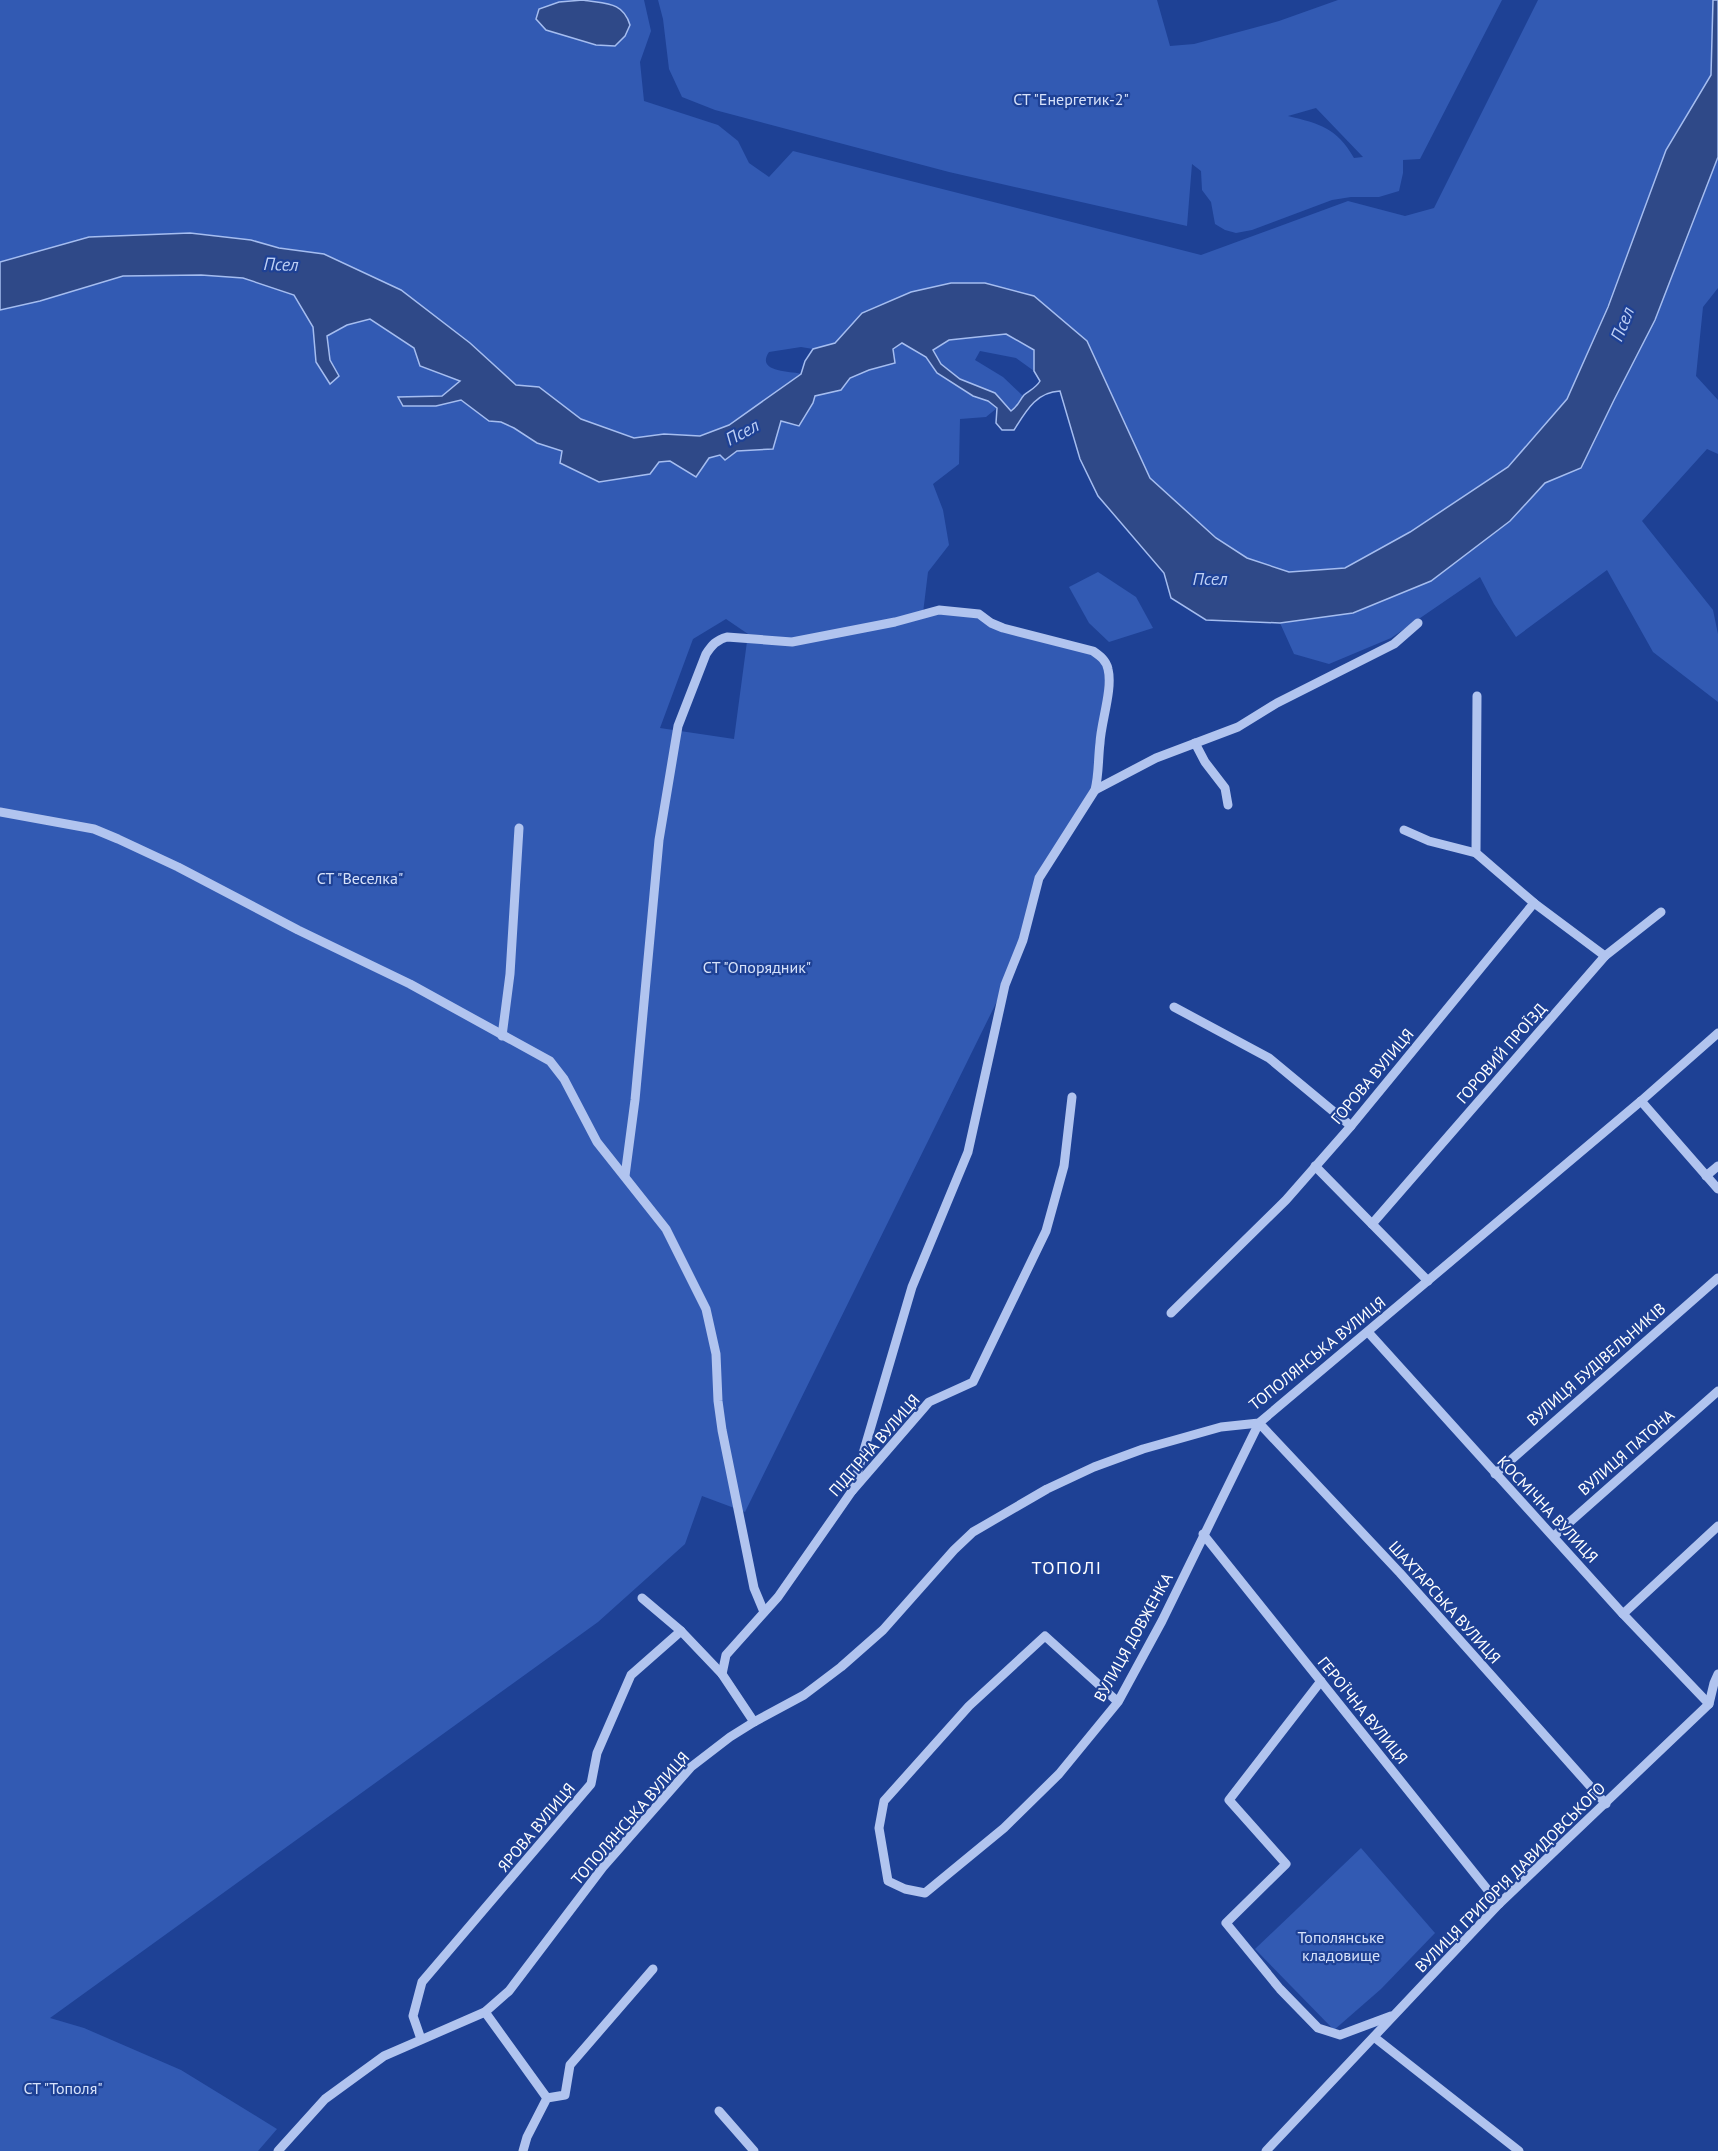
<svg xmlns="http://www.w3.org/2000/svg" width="1718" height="2151" viewBox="0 0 1718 2151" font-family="'PT Sans',sans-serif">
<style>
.green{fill:#325ab3;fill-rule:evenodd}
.water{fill:#2f4988;stroke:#a5bdf0;stroke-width:1.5;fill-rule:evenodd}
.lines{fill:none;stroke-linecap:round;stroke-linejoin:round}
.minor{stroke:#b1c4ef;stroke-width:9}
.labels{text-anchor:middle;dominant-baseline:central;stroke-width:4.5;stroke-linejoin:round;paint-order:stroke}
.park-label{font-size:16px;fill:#d7e2fa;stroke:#1e4195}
.street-label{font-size:16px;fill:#fff;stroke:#1e4195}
.water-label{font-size:18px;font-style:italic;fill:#bdcff5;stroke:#1e4195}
.neighbourhood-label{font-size:18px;letter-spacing:1.5px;fill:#fff;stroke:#1e4195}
</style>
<rect width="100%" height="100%" fill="#1e4195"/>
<!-- green -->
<g class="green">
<path d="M0,0H644L651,31L640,62L644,101L718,125L738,141L749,163L769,177L793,151L1201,255L1348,201L1405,216L1434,208L1538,0H1713L1711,75L1666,150L1607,307L1567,399L1508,467L1410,532L1345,568L1289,572L1247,558L1216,538L1150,478L1087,340L862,314L835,343L813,349L801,347L769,352C755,373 792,371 802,374L729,425L700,436L664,434L635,438L581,419L539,387L516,385L470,343L291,249L279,248L251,240L190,233L89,237L0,262ZM583,0L596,45L546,30L539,10L559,2Z"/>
<path d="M658,0H1157L1170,46L1194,44L1279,21L1338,0H1502L1420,159L1403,160V173L1399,191L1379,197H1351L1332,200L1252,230L1236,233L1225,230L1215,224L1211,202L1202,190L1201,171L1192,164L1187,226L949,172L715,110L682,97L669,69L663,19ZM1316,108L1363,157L1354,158C1336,127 1320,124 1288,116Z"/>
<path d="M1718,157V288L1703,307L1696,376L1718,400V454L1707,449L1642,521L1713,610L1718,634V702L1653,652L1607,570L1516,637L1494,604L1480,577L1391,638L1329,664L1294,654L1280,623L1353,613L1510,521L1545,483L1581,468L1685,245Z"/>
<path d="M201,275L243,278L294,295L313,327L316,362L339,376L330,360L327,336L347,325L370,319L414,348L439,374L461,381L442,396L398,397L403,405L436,406L461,400L489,421L501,422L514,428L537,443L562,451L560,463L599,482L649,474L659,462L670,461L686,471L709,458L737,451L754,449L781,421L813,403L815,396L841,390L850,378L869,370L895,363L893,349L902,343L926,357L937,373L973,396L988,401L997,408L986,417L960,419L959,464L933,484L943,510L949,545L928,572L923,613L979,614L991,623L1093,651L1106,663L1099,774L1039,878L1005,985L745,1512L702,1496L685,1544L598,1622L50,2018L84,2028L181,2070L277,2129L258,2151H0V310L40,301L123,276ZM726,619L748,634L734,739L660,728L693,639Z"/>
<path d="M1006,334L1034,350V371L1016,358L980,351L975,360L1003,377L1023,396L1020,404L1011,411L995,393L960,379L941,364L933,349L949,340Z"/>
<path d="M1098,572L1136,597L1153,628L1109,642L1089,623L1069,587Z"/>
<path d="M1361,1848L1435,1933L1381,1989L1334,2030L1255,1949Z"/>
</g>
<!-- water -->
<g class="water">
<path d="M583,0C605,4 623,1 630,25L625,36L615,46L596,45L546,30L536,19L539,9L559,2Z"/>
<path d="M1713,0H1718V157L1655,320L1614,400L1581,468L1545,483L1510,521L1431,581L1353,613L1280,623L1206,620L1171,598L1164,573L1098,496L1080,459L1060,391C1036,392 1026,411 1014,430H1002L996,423L997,408L988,401L973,396L937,373L926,357L902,343L893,349L895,363L869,370L850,378L841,390L815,396L813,403L799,426L781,421L773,449L737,451L725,460L720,455L709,458L696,477L670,461L659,462L650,474L599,482L560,463L562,451L537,443L514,428L501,422L489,421L461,400L436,406H403L398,397L442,396L460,381L420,366L414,348L370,319L347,325L327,336L330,360L339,376L330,384L316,362L313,327L294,295L243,278L201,275L123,276L40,301L0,310V262L89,237L190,233L251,240L279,248L324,254L401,290L470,343L516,385L539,387L581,419L634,438L664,434L700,436L729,425L801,374L805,361L813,349L835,343L862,313L911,292L951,283H985L1034,296L1087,341L1150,478L1216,538L1247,558L1289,572L1345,568L1410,532L1508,467L1567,399L1608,307L1666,150L1711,75ZM1006,334L1034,350V371L1040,381C1036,388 1030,390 1024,395C1019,401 1019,405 1011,411L995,393L960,379L941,364L933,350L949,340Z"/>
</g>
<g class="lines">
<!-- minor -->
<g class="minor">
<path d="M1195,743L1205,762L1225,788L1228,805"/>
<path d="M1095,790L1156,758L1238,727L1277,703L1394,644L1418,623"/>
<path d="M0,812L94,829L118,839L178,867L298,930L410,984L550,1061L564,1079L597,1142L666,1229L706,1309L716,1354L718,1401L722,1430L754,1588L764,1612"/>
<path d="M1404,830L1429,841L1476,853"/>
<path d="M1534,903L1605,956"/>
<path d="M1174,1007L1269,1058L1351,1126"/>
<path d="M502,1036L510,974L519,828"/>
<path d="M1641,1101L1718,1189"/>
<path d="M1315,1166L1428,1281"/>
<path d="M625,1176L635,1100L659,840L678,726L706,654C712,645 716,640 727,637L792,642L895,622L939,610L979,614L991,623L1003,628L1093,651C1100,656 1106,660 1108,669C1113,689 1101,722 1100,743C1098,759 1099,774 1095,790L1039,878L1023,940L1005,985L968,1152L912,1287L852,1491"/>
<path d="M1706,1176L1718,1166"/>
<path d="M1372,1224L1605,956L1661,912"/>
<path d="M1171,1313L1286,1200L1351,1126L1534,903L1476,853L1477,696"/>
<path d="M1368,1332L1623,1614L1709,1704"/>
<path d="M1495,1474L1718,1278"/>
<path d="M1203,1534L1499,1904"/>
<path d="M1554,1536L1718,1391"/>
<path d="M642,1598L681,1631L722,1674L754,1722"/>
<path d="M1623,1614L1718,1526"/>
<path d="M722,1674L726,1655L778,1597L852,1491L929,1402L973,1382L1046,1231L1064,1166L1072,1097"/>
<path d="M1321,1681L1229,1800L1286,1864L1226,1923L1280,1989L1318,2028L1340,2035L1391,2016"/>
<path d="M1118,1702L1045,1636L969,1706L884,1801L879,1828L888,1881L905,1889L925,1893L1004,1828L1059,1774L1118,1702L1162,1621L1259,1423L1400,1573L1606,1804"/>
<path d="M485,2012L547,2098"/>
<path d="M1374,2037L1519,2151"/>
<path d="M421,2039L413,2016L422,1982L591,1784L597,1753L631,1675L681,1631"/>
<path d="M719,2111L754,2151"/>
<path d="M278,2151L325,2099L384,2056L485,2012L509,1991L603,1867L691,1767L730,1737L754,1722L804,1695L841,1667L883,1630L954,1550L973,1532L1047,1489L1094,1467L1143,1449L1221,1427L1259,1423L1641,1101L1718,1033"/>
<path d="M523,2151L527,2137L547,2098L565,2095L570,2065L653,1969"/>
<path d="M1266,2151L1499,1904L1709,1704L1714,1683L1718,1674"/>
</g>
</g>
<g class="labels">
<!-- park labels -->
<g class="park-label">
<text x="1071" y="99">СТ "Енергетик-2"</text>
<text x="360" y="878">СТ "Веселка"</text>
<text x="757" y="967">СТ "Опорядник"</text>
<text x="1341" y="1937">Тополянське<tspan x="1341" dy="18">кладовище</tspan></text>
<text x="63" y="2088">СТ "Тополя"</text>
</g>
<!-- street labels -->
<g class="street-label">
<text transform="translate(1501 1053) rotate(-49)">ГОРОВИЙ ПРОЇЗД</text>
<text transform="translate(1372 1076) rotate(-50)">ГОРОВА ВУЛИЦЯ</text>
<text transform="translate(1317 1353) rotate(-39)">ТОПОЛЯНСЬКА ВУЛИЦЯ</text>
<text transform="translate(1596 1364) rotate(-41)">ВУЛИЦЯ БУДІВЕЛЬНИКІВ</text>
<text transform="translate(874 1445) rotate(-49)">ПІДГІРНА ВУЛИЦЯ</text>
<text transform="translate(1626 1452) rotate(-41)">ВУЛИЦЯ ПАТОНА</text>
<text transform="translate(1548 1509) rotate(47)">КОСМІЧНА ВУЛИЦЯ</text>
<text transform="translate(1445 1602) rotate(48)">ШАХТАРСЬКА ВУЛИЦЯ</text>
<text transform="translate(1133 1637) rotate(-61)">ВУЛИЦЯ ДОВЖЕНКА</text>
<text transform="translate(1363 1710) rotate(51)">ГЕРОЇЧНА ВУЛИЦЯ</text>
<text transform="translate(630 1818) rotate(-49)">ТОПОЛЯНСЬКА ВУЛИЦЯ</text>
<text transform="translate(536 1827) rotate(-50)">ЯРОВА ВУЛИЦЯ</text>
<text transform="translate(1510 1877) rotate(-45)">ВУЛИЦЯ ГРИГОРІЯ ДАВИДОВСЬКОГО</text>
</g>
<!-- water labels -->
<g class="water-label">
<text transform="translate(281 264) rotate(2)">Псел</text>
<text transform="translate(1622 324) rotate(-68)">Псел</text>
<text transform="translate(742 432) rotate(-28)">Псел</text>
<text x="1210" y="578">Псел</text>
</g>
<!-- neighbourhood labels -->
<g class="neighbourhood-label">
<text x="1067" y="1567">ТОПОЛІ</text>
</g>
</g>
</svg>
